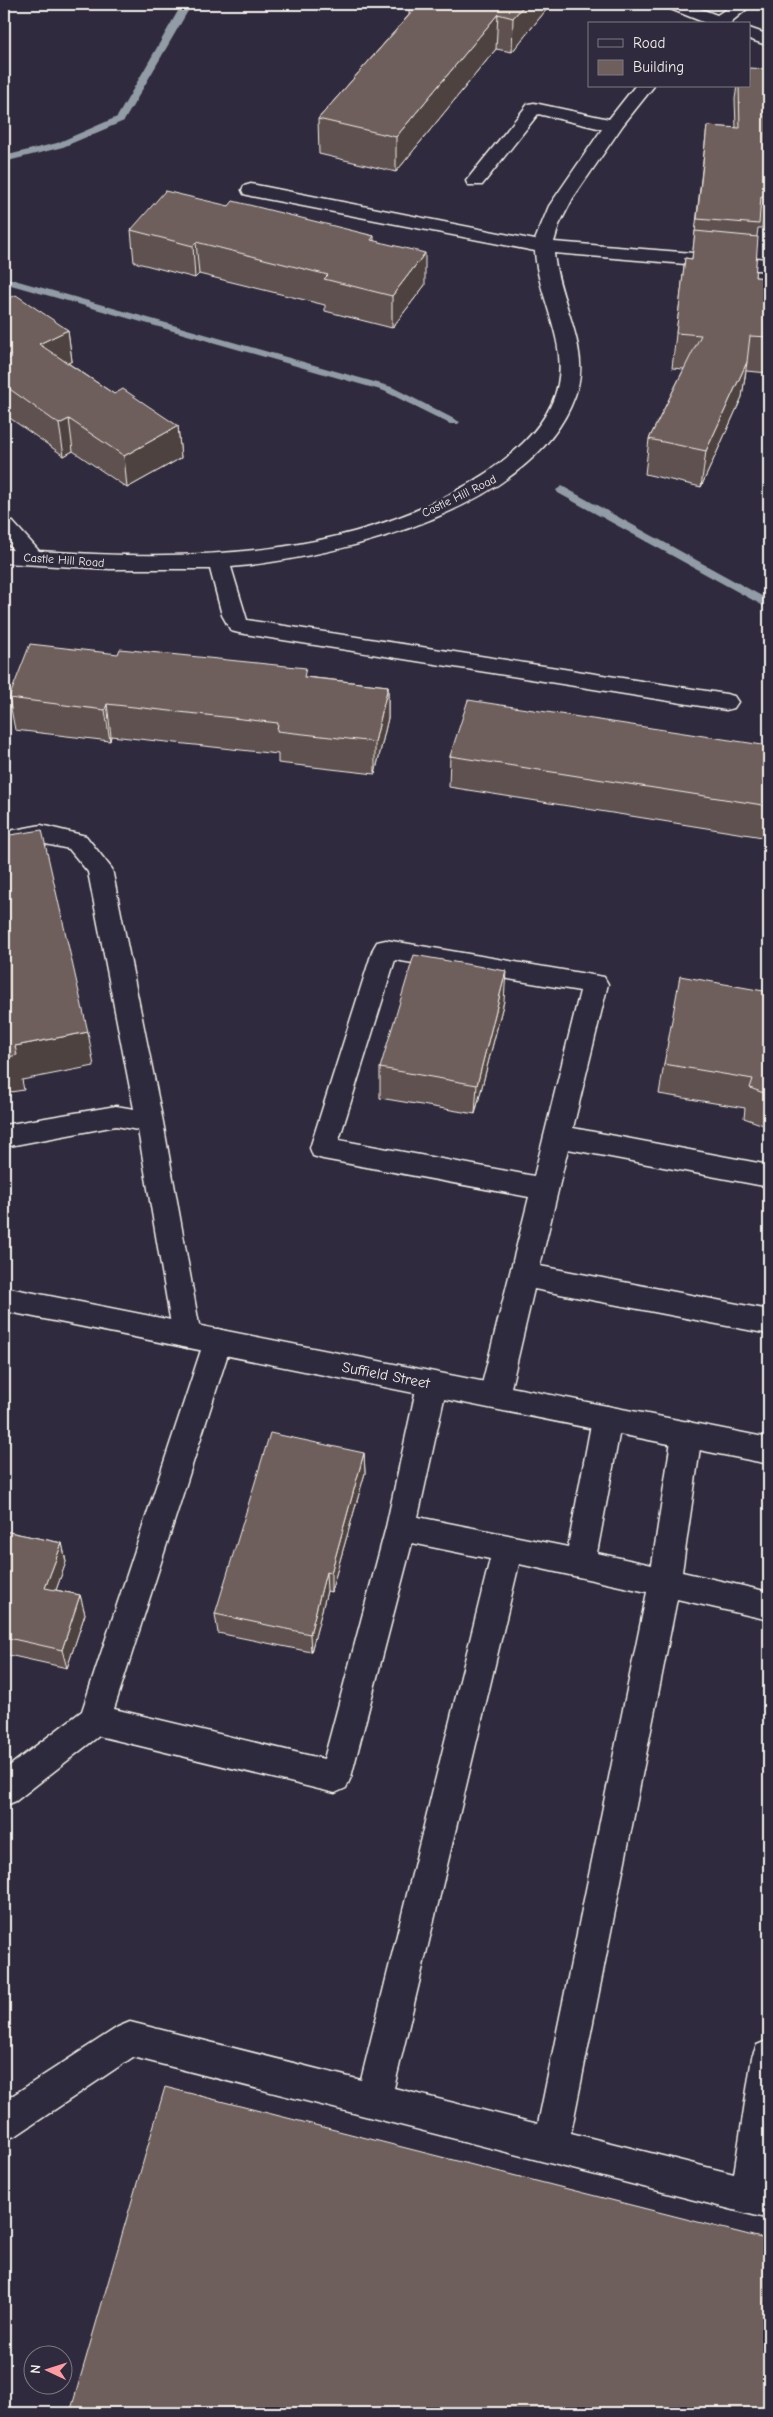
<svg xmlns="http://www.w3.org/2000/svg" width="773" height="2417" viewBox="0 0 773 2417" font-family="'Comic Neue',sans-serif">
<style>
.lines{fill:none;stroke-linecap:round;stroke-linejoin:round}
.stream{fill:#919ca6;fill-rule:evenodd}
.minor-casing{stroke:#f4f1e8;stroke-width:3}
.major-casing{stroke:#f4f1e8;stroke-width:3}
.minor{fill:#2f2a3d;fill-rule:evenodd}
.major{fill:#2f2a3d;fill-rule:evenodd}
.wall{fill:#5f514f;stroke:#f4f1e8}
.shaded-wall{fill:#4d4240;stroke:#f4f1e8}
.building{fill:#6e5e5c;stroke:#f4f1e8}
.labels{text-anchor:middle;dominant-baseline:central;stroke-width:5;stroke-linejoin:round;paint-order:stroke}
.far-street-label{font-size:12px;fill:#f4f1e8;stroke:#2f2a3d}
.street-label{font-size:15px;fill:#f4f1e8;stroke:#2f2a3d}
</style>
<rect width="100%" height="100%" fill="#2f2a3d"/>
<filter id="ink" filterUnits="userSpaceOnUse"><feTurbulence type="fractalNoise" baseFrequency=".02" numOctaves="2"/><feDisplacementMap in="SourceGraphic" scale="10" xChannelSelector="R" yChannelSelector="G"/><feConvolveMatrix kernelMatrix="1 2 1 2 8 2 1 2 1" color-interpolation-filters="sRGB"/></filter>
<g filter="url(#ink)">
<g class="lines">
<!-- stream -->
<g class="stream">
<path d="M182,4H192L124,121L63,147L4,162V156L57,143L117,117Z"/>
<path d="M4,277L392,387L460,422L458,424H450L384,391L4,283Z"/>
<path d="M562,486L769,600V609L558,493L556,490Z"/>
</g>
<!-- minor casing -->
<g class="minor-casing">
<g id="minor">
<path d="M666,4H688L717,15L734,4H753L731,22L732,24H708L668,8Z"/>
<path d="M749,28L769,35V46L749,39Z"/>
<path d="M635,86H654L623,125L573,198L559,225L554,242L769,259V271L554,253C557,295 589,346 578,386C545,508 341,557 231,567L247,620L726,694L734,696L738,702L734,708L726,710L239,633L231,631L222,615L210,569H110L4,563V549L13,550L4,539V519L12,521L39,551C190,561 355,560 486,473C517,452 550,423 558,384C567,339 537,295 535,251L251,196L244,194L242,190L244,186L251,184L535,240L549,206L602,129L538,114L482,185H468L466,181L528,104L534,103L609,119Z"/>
<path d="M41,825L86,836L112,869L163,1122L201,1336L197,1345L187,1348L177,1345L173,1336L138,1130L116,1126L4,1147V1125L116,1106L134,1109L88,872L69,849L41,843L4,850V832Z"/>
<path d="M386,940L604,977L608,984L573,1128L769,1165V1187L568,1149L540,1266L769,1310V1334L534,1289L509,1396L504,1405L494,1408L484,1405L479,1396L529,1197L323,1159L313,1156L310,1148L373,949L377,942ZM395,960L580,991L534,1176L339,1140Z"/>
<path d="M218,1329L228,1332L232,1341L114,1709L324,1759L386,1527L417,1385L422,1376L432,1373L442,1376L447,1385L418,1517L568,1547L592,1419L597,1410L607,1406L617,1410L622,1419L597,1553L652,1565L672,1434L677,1425L687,1421L697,1425L702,1434L682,1572L769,1592V1620L677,1599L571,2133L734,2174L752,2057L757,2045L769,2040V2219L133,2057L17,2135L4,2140V2101L118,2027L130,2022L361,2080L490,1559L412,1543L351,1777L346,1788L335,1793L99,1736L16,1801L4,1806V1770L82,1711L204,1341L208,1332ZM519,1564L647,1592L538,2124L394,2088Z"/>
</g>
</g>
<!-- major casing -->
<g class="major-casing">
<path id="major" d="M4,1287L769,1438V1464L4,1311Z"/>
</g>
<!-- minor -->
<use href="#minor" class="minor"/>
<!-- major -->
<use href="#major" class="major"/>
</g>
<!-- wall -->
<g class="wall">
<path d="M409,4H551L512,52L496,49L396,172L319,154L318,119L409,15Z"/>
<path d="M769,69V217H764L762,228H758L757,236L755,277L769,278V373L746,371L742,397L701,487L645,474L649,439L684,369L672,368L685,258L692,259L707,126L736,128L735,99L737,86H749Z"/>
<path d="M229,206L374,236V241L425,285L392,328L325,311V305L199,274L195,278L134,262L131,230Z"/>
<path d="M4,301L68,330L72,361L68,363L114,394L178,426L181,458L127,488L73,451L64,456L4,414Z"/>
<path d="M306,677L388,686V718L375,774L278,763V754L111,736L110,741L15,730L9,698Z"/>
<path d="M769,746V838L449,787L450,756Z"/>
<path d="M769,992V1127L744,1118L745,1108L659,1094L664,1064Z"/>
<path d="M504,1001L475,1114L380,1098V1068Z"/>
<path d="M364,1453L365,1473L331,1592L327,1591L311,1652L218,1633L215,1614Z"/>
<path d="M4,1531L62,1543L66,1562L56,1590L80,1595L85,1614L67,1668L4,1654Z"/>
</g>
<!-- shaded-wall -->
<g class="shaded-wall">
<path d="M525,4H551L512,52L513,18Z"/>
<path d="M498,14L496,49L396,172V137Z"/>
<path d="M196,242L199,274L195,278L193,246Z"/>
<path d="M425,253V285L392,328V296Z"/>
<path d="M68,330L72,361L44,376L39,344Z"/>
<path d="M747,362L742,397L701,487L706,451Z"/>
<path d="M69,419L73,451L64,456L59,424Z"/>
<path d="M178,426L181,458L127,488L124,456Z"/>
<path d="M388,686V718L375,774V742Z"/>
<path d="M107,704L111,736L110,741L105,710Z"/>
<path d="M506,971L504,1001L475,1114L477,1085Z"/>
<path d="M88,1032L94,1066L22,1080L24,1090L4,1093V1058L15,1046Z"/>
<path d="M364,1453L365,1473L331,1592V1573Z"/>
<path d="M62,1543L66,1562L50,1607L45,1588Z"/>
<path d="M326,1572L327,1591L311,1652L310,1634Z"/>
<path d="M80,1595L85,1614L67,1668L62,1650Z"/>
</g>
<!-- building -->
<g class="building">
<path d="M419,4H525L513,18L498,14L396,137L318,119Z"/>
<path d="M749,68L769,69V185H767L766,197L761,196L759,224L697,219L707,126L740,128L739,86H749Z"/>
<path d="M165,191L229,206L233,201L374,236L371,240L425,253L392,296L324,279L328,275L196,242L193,246L131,230Z"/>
<path d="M695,231L758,237L755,277L769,278V337L750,336L747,362L706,451L649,439L701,335L676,333L685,258L692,259Z"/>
<path d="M16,295L68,330L39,344L114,394L123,389L178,426L124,456L69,419L59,424L4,385V361L12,357L4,351V301Z"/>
<path d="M30,644L118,654L120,649L306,668L304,677L388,686L375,742L277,731L278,723L107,704L105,710L9,698Z"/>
<path d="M468,700L769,746V806L450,756Z"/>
<path d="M42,830L88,1032L15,1046L17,1055L4,1058V836Z"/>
<path d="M414,955L506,971L477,1085L380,1068Z"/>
<path d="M680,976L769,992V1095L750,1088L753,1079L664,1064Z"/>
<path d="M270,1433L364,1453L331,1573L326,1572L310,1634L215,1614Z"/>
<path d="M4,1531L62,1543L45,1588L80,1595L62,1650L4,1637Z"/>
<path d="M165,2087L769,2240V2413H70Z"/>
</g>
</g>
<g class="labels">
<!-- far-street labels -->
<g class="far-street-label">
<text transform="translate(459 496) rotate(-26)">Castle Hill Road</text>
<text transform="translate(64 560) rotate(4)">Castle Hill Road</text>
</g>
<!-- street labels -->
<g class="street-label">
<text transform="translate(386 1375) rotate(11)">Suffield Street</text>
</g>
</g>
<!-- margin -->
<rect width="773" height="2417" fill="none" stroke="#2f2a3d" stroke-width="20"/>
<rect x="10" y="10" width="753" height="2397" fill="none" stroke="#f4f1e8" stroke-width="2" filter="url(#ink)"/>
<!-- legend -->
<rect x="588" y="22" width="162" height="65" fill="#2f2a3d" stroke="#7e7a81"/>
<rect x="598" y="39" width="25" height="8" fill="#2f2a3d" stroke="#7e7a81"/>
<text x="633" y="48" font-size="15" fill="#f4f1e8">Road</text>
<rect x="598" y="60" width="25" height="15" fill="#6e5e5c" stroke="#7e7a81"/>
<text x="633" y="72" font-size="15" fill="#f4f1e8">Building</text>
<!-- north arrow -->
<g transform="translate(48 2370) rotate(274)"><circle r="24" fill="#2f2a3d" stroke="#7e7a81"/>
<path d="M0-4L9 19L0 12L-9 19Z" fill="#ff9aa2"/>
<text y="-8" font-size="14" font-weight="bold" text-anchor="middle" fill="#f4f1e8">N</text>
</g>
</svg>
